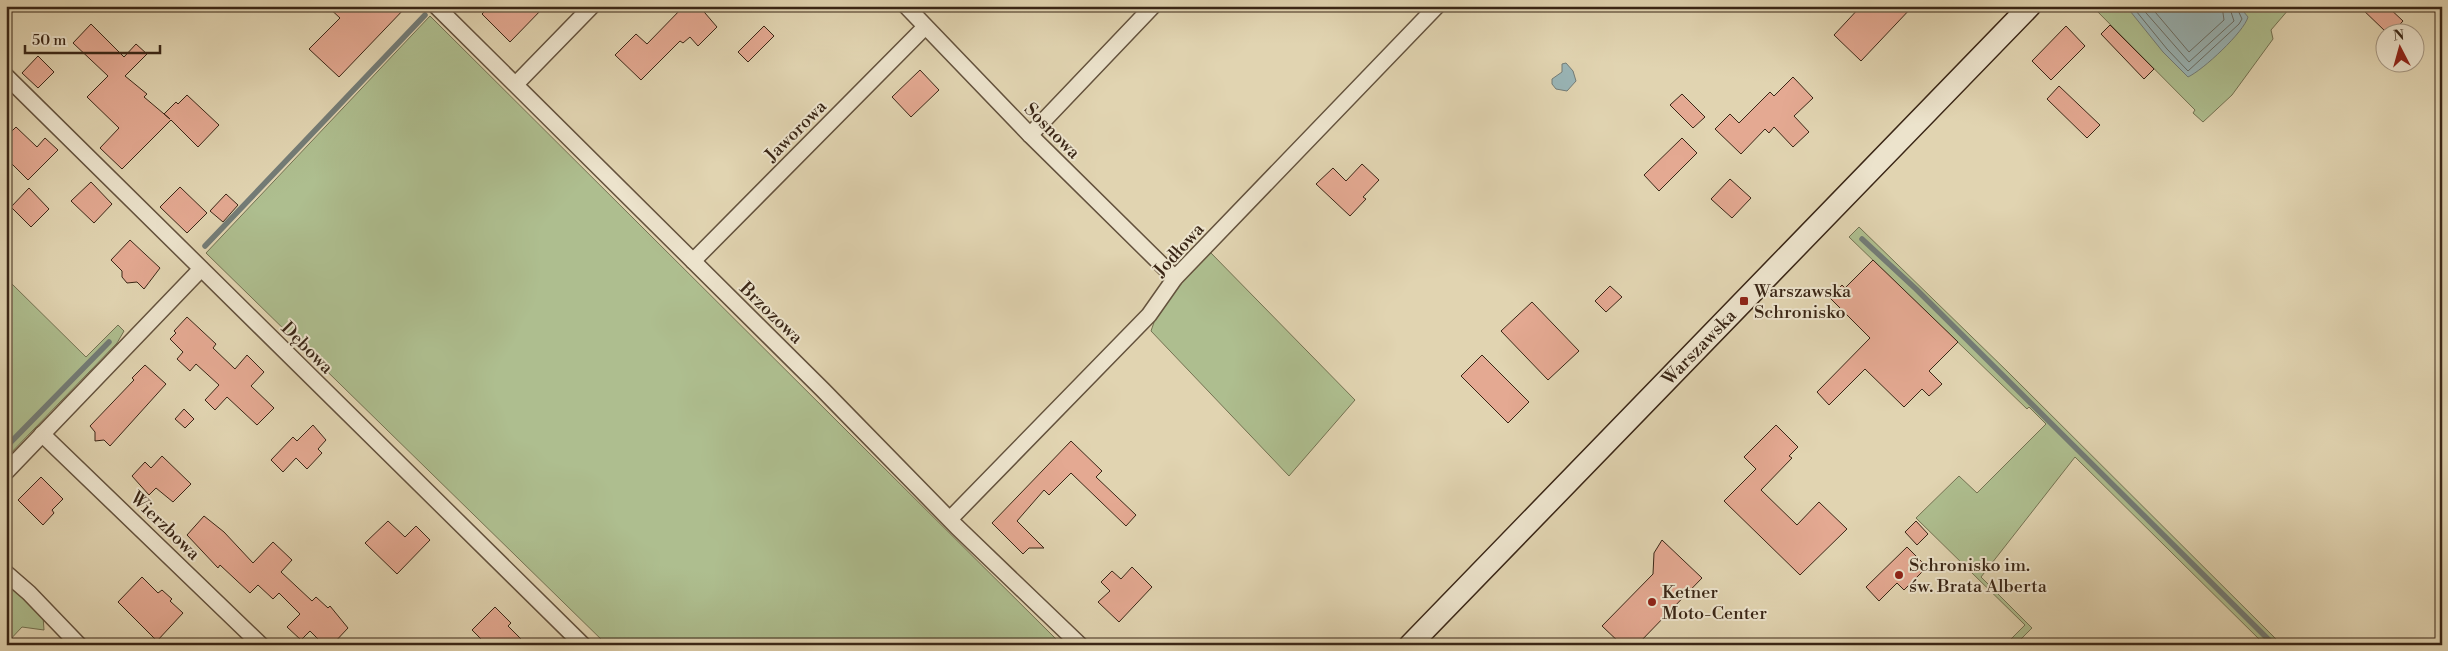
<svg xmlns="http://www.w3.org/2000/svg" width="2448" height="651" viewBox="0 0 2448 651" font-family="'Libre Bodoni',serif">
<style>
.green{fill:#aebe8f;stroke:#747252}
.water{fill:#99b5b7;stroke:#737c77}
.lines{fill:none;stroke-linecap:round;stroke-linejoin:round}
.shore{stroke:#6a6e66;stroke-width:1}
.stream{stroke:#737c77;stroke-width:5.5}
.building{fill:#e4a992;stroke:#3a2616}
.minor-casing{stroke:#64523d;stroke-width:18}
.secondary-casing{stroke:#3a2616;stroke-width:24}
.minor{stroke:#ece3cc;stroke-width:15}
.secondary{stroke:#ece3cc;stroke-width:21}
.poi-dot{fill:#8f2418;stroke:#ece3cc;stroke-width:2}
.labels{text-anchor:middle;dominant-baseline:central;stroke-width:4;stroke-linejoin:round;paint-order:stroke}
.street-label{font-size:18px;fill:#3a2616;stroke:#ece3cc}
.poi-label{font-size:18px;fill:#3a2616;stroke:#ece3cc;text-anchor:start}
</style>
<rect width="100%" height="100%" fill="#e1d4b1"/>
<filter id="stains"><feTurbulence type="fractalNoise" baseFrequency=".004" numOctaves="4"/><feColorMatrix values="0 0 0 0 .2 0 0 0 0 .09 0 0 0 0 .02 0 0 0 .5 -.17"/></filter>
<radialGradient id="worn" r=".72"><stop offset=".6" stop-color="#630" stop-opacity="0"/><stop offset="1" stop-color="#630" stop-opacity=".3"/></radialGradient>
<!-- green -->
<g class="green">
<path d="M2092,6H2286L2289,9L2271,30L2273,39L2232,95L2203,122L2193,113L2195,110Z"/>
<path d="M430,16L1062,645H607L206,253Z"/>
<path d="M1859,227L2008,372L2282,645H2265L2075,457L1981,577L2032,628L2015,645H2005L2025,625L1916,518L1959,476L1977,493L2046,424L2029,407L2027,409L1849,237Z"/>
<path d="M1210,252L1355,400L1289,476L1151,331L1163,296Z"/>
<path d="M11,283L86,357L118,325L124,331L117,343L6,458V288Z"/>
<path d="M6,586L15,587L43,616L44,630L22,627L6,644Z"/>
</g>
<!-- water -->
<g class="water">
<path d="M2126,6H2239L2248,17C2244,32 2203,70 2188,77L2163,52Z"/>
<path d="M1566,63L1573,71L1576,81L1567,91L1556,89L1552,84V79L1562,72V64Z"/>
</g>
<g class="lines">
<!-- shore -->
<g class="shore">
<path d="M2132,6L2167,49L2188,71L2239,24L2242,19L2236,6"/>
<path d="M2140,6L2189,62L2234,21L2229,6"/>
<path d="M2150,6L2189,52L2224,20L2222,6"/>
</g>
<!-- stream -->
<g class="stream">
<path d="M1862,239L1916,289L2274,645"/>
<path d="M205,246L425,15"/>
<path d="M6,447L109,342"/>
</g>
</g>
<!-- building -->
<g class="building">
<path d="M327,6H407L339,77L309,49L340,18Z"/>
<path d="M490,6H545L510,42L482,14Z"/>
<path d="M684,6H699L717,27L698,46L690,37L683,43L680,41L641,80L615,55L636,34L647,44Z"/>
<path d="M1861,6H1913L1861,61L1834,35Z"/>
<path d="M2359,6H2387L2403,21L2393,32H2386Z"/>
<path d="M91,24L124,57L136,44L147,54L125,76L147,94L144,97L170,119L164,114L176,102L178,104L187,95L219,125L198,147L171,120L122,169L100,148L119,128L87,97L108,76L73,43Z"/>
<path d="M2110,25L2154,69L2144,79L2101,34Z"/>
<path d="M764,26L774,36L748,62L738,52Z"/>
<path d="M2066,26L2085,46L2051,80L2032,61Z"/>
<path d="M38,56L54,72L38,88L22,73Z"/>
<path d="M920,70L939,90L911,117L892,97Z"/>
<path d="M1793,77L1813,98L1794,116L1809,132L1793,147L1774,127L1769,133L1765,129L1741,154L1715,129L1730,114L1739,123L1770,92L1774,96Z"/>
<path d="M2059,86L2100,125L2087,138L2047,99Z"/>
<path d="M1682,94L1705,117L1693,128L1670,105Z"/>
<path d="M16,127L37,147L45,138L58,150L28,180L6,158V137Z"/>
<path d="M1682,138L1697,153L1659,191L1644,175Z"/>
<path d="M1362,164L1379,180L1363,197L1366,199L1350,216L1316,184L1333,168L1346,181Z"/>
<path d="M1730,179L1751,198L1732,218L1711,199Z"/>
<path d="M91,182L112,204L94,223L71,201Z"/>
<path d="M180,187L207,213L187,233L160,207Z"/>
<path d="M29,188L49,209L31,227L11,207Z"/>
<path d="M226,194L238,205L223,222L210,211Z"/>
<path d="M130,240L160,268L144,289L137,282L127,283L122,277V271L111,260Z"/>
<path d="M1873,260L1958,342L1929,371L1942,384L1929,396L1922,389L1904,407L1865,369L1829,405L1817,392L1870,338L1830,298L1842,285L1845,288Z"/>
<path d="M1610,286L1622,297L1606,312L1595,301Z"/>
<path d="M1532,302L1579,351L1548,380L1501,331Z"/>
<path d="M187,317L216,344L213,348L235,369L247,355L264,372L251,386L274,408L257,425L227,397L215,410L205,400L219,385L196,364L190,371L177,359L183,352L170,339L176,333L174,331Z"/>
<path d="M1482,355L1529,402L1508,423L1461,376Z"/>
<path d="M145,365L166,384L110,446L104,440L95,441V432L90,426L134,380L132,378Z"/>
<path d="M184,409L194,419L185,428L175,419Z"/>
<path d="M313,425L326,440L318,449L322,453L307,469L296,458L283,472L271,460L293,437L297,441Z"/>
<path d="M1776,425L1798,447L1789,456L1792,458L1761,490L1797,525L1819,502L1847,529L1800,575L1724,501L1756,469L1744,457Z"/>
<path d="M1071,441L1102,471L1096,477L1136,515L1126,526L1071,473L1049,495L1044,490L1017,521L1044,548H1029L1023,554L992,523Z"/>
<path d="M162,456L191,484L173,502L156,488L149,495L132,476L145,462L151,468Z"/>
<path d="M41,477L63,499L52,510L54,513L43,525L18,500Z"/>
<path d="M204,516L224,532L253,563L273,542L292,560L281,572L312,601L316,597L328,608L330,606L348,628L332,645H324L310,631L301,640L287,627L300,614L279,593L273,599L258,585L250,593L220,565L218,568L187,535Z"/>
<path d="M388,521L405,537L416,526L430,540L397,574L365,543Z"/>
<path d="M1916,521L1928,534L1917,545L1905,532Z"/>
<path d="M1662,540L1702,578L1637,645H1622L1602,626L1653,574L1654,553Z"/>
<path d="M1907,547L1927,567L1904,590L1897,583L1879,601L1866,587Z"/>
<path d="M1132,567L1152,587L1119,622L1098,602L1110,591L1101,582L1112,571L1121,579Z"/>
<path d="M142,577L158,593L162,590L172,599L170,601L183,613L157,641L118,602Z"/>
<path d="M495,607L511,623L508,626L527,645H487L472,630Z"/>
</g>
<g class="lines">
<!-- minor casing -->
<g class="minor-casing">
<g id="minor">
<path d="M436,6L823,390L957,527L1080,645"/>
<path d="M906,6L1030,135L1175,278"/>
<path d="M6,76L583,645"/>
<path d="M516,84L592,6"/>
<path d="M1030,135L1153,6"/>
<path d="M693,261L925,27"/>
<path d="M42,434L261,645"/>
<path d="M6,472L201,269"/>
<path d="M950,519L1149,315L1175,278L1437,6"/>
<path d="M6,573L29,593L79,645"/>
</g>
</g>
<!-- secondary casing -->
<g class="secondary-casing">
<g id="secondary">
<path id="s1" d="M1410,645L2030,6"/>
</g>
</g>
<!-- minor -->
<use href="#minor" class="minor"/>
<!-- secondary -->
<use href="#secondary" class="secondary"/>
</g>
<!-- markers -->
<g class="poi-dot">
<rect x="1739" y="296" width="10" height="10" rx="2.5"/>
<circle cx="1899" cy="575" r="5"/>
<circle cx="1652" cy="602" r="5"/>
</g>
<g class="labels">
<!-- street labels -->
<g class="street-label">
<text transform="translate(796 131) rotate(-45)">Jaworowa</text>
<text transform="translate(1052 131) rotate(45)">Sosnowa</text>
<text transform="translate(1179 250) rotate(-48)">Jodłowa</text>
<text transform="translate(771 313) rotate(44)">Brzozowa</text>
<text stroke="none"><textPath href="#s1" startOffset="415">Warszawska</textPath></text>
<text transform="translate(307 348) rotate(45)">Dębowa</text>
<text transform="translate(165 526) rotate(44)">Wierzbowa</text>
</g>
<!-- poi labels -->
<g class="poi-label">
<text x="1754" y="291">Warszawska<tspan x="1754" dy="21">Schronisko</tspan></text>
<text x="1909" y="565">Schronisko im.<tspan x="1909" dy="21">św. Brata Alberta</tspan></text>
<text x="1662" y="592">Ketner<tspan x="1662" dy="21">Moto-Center</tspan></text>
</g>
</g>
<!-- margin -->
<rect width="2448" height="651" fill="none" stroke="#e1d4b1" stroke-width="25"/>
<rect x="8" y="8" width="2433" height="636" fill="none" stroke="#3a2616" stroke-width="2.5"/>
<rect x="12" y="12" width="2423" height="626" fill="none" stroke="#3a2616"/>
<!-- north arrow -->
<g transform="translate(2400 48) rotate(354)"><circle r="24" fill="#ece3cc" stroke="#a59783"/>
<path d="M0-4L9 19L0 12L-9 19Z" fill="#8f2418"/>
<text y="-8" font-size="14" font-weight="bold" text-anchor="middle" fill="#3a2616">N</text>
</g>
<!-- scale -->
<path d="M25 45v8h135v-8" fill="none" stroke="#3a2616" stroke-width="2.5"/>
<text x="32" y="45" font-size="15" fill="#3a2616" stroke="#ece3cc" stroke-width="4" paint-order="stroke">50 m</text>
<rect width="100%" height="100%" filter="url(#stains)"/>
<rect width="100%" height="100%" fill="url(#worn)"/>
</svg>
